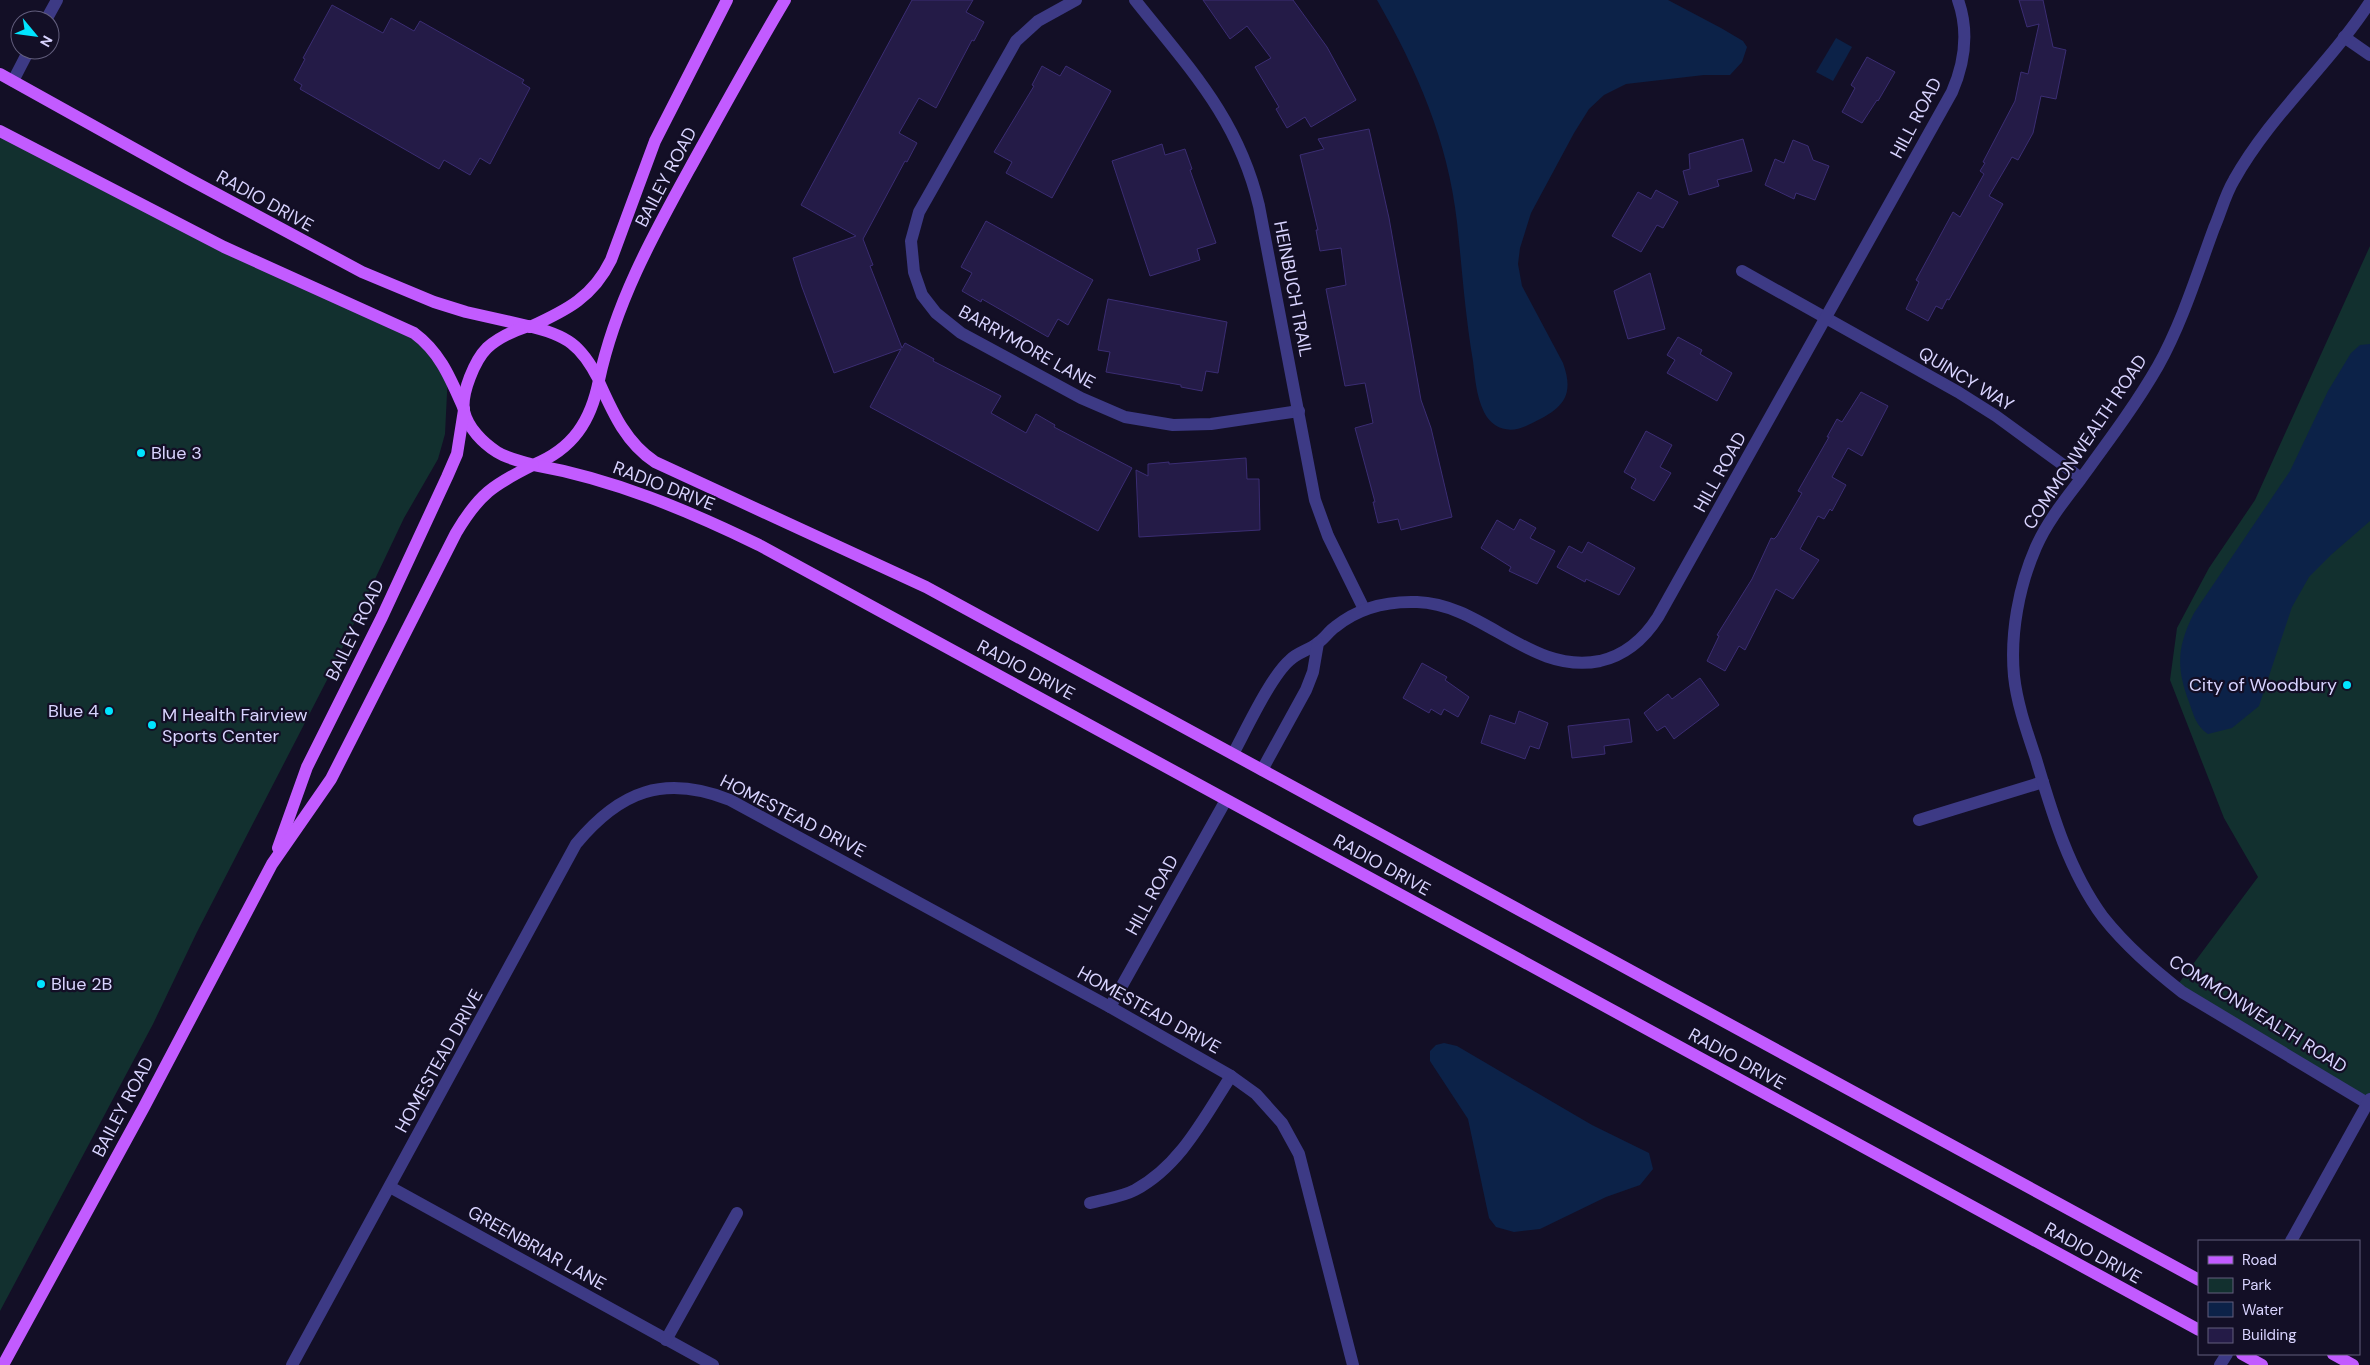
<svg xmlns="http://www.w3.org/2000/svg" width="2370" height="1365" viewBox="0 0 2370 1365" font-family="'DM Sans',sans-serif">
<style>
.green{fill:#12302f}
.water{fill:#0c2248}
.building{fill:#241b47;stroke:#3b2d73}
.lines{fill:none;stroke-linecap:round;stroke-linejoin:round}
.minor{stroke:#3d3a85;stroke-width:12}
.major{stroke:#c25bff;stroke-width:12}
.poi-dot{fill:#00e5ff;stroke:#130f26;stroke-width:2}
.labels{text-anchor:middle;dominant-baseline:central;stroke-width:4.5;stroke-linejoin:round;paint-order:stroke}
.street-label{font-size:18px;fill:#d9d4ff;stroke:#130f26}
.poi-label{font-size:18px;fill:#d9d4ff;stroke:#130f26;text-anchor:start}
</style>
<rect width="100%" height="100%" fill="#130f26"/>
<!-- green -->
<g class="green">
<path d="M0,131L153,211L401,326L448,373L445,434L438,459L404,518L328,678L197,932L153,1024L0,1311Z"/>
<path d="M2370,246V1099L2176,987L2258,877L2224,818L2170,680L2177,628L2209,568L2255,500Z"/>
</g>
<!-- water -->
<g class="water">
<path d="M1377,0H1668L1721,28L1743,41L1747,47L1742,62L1730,75H1704L1626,84L1604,95L1589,109L1574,133L1531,213L1520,248L1518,264L1522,286L1563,363C1576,399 1560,410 1528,425C1511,434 1493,430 1484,412C1476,396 1475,377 1473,361C1465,314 1462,268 1457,222C1448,141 1417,70 1377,0Z"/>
<path d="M1836,38L1852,47L1833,81L1816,72Z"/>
<path d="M2370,344V521L2332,554L2309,577L2292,607L2259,706L2232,728L2208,734C2196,726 2194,716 2189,702C2176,667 2177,647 2194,613L2290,471L2328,391L2351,353L2360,345Z"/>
<path d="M1444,1043L1457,1046L1592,1125L1649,1153L1653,1169L1640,1185L1606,1197L1540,1229L1514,1232L1496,1227L1489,1218L1468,1119L1430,1061V1051L1436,1045Z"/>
</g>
<!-- building -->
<g class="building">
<path d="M912,0H973L966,12L984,22L974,41L972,40L936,108L919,98L899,133L917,143L907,162L905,161L863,239L873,265L870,266L902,348L905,343L934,359L933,361L1001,396L991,413L1026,433L1036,414L1055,425L1054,427L1132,468L1098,531L870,407L901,349L834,373L802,287L793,258L856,236L801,205Z"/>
<path d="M1203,0H1293L1327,47L1356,100L1311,127L1305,117L1287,128L1276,109L1279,107L1255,67L1271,58L1247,26L1230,39Z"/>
<path d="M2019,0H2043L2053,47L2066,50L2056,99L2041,96L2033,133L2018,160L2012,157L1989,196L2003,204L1949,300L1947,299L1942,309L1936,306L1928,321L1906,309L1919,282L1916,280L1953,212L1960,217L1984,174L1980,171L1985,163L1983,162L2015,101L2021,72L2028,74L2039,24L2027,27Z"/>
<path d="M332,5L383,33L391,18L414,31L420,21L524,80L522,83L530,88L490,164L480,158L470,175L444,160L439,169L300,89L302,85L294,80L305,59L303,58Z"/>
<path d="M1867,57L1895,72L1878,101L1877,100L1862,123L1842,112L1855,88L1851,85Z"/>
<path d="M1042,66L1060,76L1066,66L1111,91L1052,198L1006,173L1012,162L994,152L1034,86L1032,85Z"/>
<path d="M1369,129L1389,218L1421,400L1431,428L1452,517L1401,530L1398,519L1378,523L1373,502H1375L1355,428L1373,423L1365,383L1345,386L1326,289L1346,285L1341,248L1320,251L1316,230H1318L1300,155L1324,149L1318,139Z"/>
<path d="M1743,139L1752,171L1717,180L1719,186L1689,195L1683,171L1690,169L1689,154Z"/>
<path d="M1793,140L1808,146L1813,160L1829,166L1815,200L1796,193L1794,199L1765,185L1775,159L1784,163Z"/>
<path d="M1162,144L1165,155L1185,149L1192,169L1190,170L1216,243L1197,249L1200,260L1150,276L1112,161Z"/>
<path d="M1656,190L1678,202L1663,228L1657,225L1641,252L1612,236L1638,192L1651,199Z"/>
<path d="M986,221L1093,280L1068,325L1058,319L1048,337L982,299L981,302L962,291L972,273L961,267Z"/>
<path d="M1650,273L1665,329L1628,339L1614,291Z"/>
<path d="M1108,299L1227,322L1218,373L1206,371L1202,391L1181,387V385L1106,372L1110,352L1098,350Z"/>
<path d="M1678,337L1702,350L1700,354L1732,373L1717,401L1667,373L1675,360L1667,355Z"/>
<path d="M1861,392L1888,406L1862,456L1848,448L1832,477L1846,485L1832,511L1830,509L1824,519L1818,516L1800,549L1819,560L1793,599L1776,589L1745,650L1739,646L1725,671L1707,661L1719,636L1717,635L1752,579L1771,538L1774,539L1777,536L1802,493L1798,491L1829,437H1827L1837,419L1842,422Z"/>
<path d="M1646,431L1672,445L1660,467L1671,473L1654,501L1631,488L1636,479L1624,472Z"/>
<path d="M1246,458L1247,479H1259L1260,530L1139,537L1136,470L1148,476V464L1169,462V464Z"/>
<path d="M1520,519L1536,528L1530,538L1555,551L1537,584L1509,571L1511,567L1481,548L1497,520L1514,530Z"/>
<path d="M1588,542L1635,568L1619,595L1586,579L1585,582L1557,567L1569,546L1582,553Z"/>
<path d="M1422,663L1447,677L1445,680L1469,697L1458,717L1444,709L1441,715L1431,709L1429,713L1403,698Z"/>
<path d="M1700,678L1719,705L1674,739L1665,726L1657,731L1644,713L1668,694L1672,699Z"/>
<path d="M1519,711L1548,723L1539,749L1530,746L1525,759L1481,743L1490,715L1515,724Z"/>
<path d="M1629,719L1632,742L1604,746L1605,754L1572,758L1568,726Z"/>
</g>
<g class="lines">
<!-- minor -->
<g class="minor">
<path d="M1076,0L1038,21L1016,41L919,212L911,241L914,272L922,295L936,313L961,333L1081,398L1125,417L1173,425L1211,424L1299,411"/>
<path d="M1135,0C1189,68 1238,118 1259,206L1315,500L1328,536L1364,609"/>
<path d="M46,20L57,0"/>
<path d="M2344,37L2370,55"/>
<path d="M13,81L29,50"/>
<path d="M1742,271L1958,392L1996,416L2081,478"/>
<path d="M1233,754C1246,730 1271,676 1290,660C1298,652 1310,650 1319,642C1325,638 1329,631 1335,627C1358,608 1388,601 1417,602C1484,604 1530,675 1600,661C1626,655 1644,639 1658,617L1952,92C1965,62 1969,31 1958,0"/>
<path d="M1262,770L1306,690L1313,672L1318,643"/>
<path d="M1919,820L2043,782"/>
<path d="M1110,1007L1226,800"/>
<path d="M2367,1103L2182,992C2153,969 2126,946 2103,917C2069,871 2052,813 2036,759C2027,732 2017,704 2014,676C2010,633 2019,586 2036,547C2047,522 2064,501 2080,480C2107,443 2135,406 2158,366C2182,323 2197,274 2214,228C2221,212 2225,195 2234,180C2271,114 2329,65 2370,2"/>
<path d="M390,1187L713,1365"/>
<path d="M1090,1203C1104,1199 1122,1197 1135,1190C1180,1166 1204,1118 1231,1076"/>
<path d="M2291,1241L2370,1099"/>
<path d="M666,1340L737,1213"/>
<path d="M292,1365L576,844C620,791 664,774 730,800L1110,1007L1231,1076L1256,1094L1282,1123L1299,1154L1353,1365"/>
<path d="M2220,1365L2227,1354"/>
</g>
<!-- major -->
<g class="major">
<path d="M0,74L187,178L362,272L434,302L466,312L528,326"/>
<path d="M0,131L224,247L414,333C441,353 451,380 464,409"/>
<path d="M528,326C567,335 581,345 599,380C591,421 573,449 533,465C521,461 508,459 497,452C483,443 468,428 464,411C461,393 475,360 487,348C499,337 513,331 528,326Z"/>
<path d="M530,327C567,310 593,297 611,260L655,141L727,0"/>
<path d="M599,380C616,300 656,230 695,159C725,105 754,52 785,0"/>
<path d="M599,382C613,413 626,443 655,462L926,587L2199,1280"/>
<path d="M534,465C613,479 687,510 759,545L2199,1330"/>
<path d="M278,848L307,767L382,617L447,477L457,454L464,410"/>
<path d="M2242,1354L2262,1365"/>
<path d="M2333,1354L2353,1365"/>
<path d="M3,1365L144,1107L272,864L331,779L456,533C479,494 493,485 533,465"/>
</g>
</g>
<!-- markers -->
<g class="poi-dot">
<circle cx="141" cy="453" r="5"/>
<circle cx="2347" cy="685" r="5"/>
<circle cx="109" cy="711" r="5"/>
<circle cx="152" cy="725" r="5"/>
<circle cx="41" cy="984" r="5"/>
</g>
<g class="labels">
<!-- street labels -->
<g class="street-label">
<text transform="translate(1916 118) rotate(-62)">HILL ROAD</text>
<text transform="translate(666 177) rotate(-62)">BAILEY ROAD</text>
<text transform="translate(265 201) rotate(29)">RADIO DRIVE</text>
<text transform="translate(1293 289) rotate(79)">HEINBUCH TRAIL</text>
<text transform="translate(1027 347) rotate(29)">BARRYMORE LANE</text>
<text transform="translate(1966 379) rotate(31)">QUINCY WAY</text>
<text transform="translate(2085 442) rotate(-56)">COMMONWEALTH ROAD</text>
<text transform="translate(1720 472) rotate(-61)">HILL ROAD</text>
<text transform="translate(664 486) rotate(21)">RADIO DRIVE</text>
<text transform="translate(355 630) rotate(-64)">BAILEY ROAD</text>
<text transform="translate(1026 670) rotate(28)">RADIO DRIVE</text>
<text transform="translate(793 816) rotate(27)">HOMESTEAD DRIVE</text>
<text transform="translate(1382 865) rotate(29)">RADIO DRIVE</text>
<text transform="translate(1152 895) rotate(-61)">HILL ROAD</text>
<text transform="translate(1149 1010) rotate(29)">HOMESTEAD DRIVE</text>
<text transform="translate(2258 1014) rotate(32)">COMMONWEALTH ROAD</text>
<text transform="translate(1737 1059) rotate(29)">RADIO DRIVE</text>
<text transform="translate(439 1061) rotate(-61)">HOMESTEAD DRIVE</text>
<text transform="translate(123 1107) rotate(-62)">BAILEY ROAD</text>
<text transform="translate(537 1248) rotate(29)">GREENBRIAR LANE</text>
<text transform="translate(2093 1253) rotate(29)">RADIO DRIVE</text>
</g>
<!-- poi labels -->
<g class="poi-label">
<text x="151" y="453">Blue 3</text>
<text x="2337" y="685" text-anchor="end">City of Woodbury</text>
<text x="99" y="711" text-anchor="end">Blue 4</text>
<text x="162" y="715">M Health Fairview<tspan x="162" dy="21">Sports Center</tspan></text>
<text x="51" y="984">Blue 2B</text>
</g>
</g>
<!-- legend -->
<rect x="2198" y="1240" width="162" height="115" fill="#130f26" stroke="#625e7d"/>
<rect x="2208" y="1256" width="25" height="8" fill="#c25bff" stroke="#625e7d"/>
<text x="2242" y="1265" font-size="15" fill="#d9d4ff">Road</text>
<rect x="2208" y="1278" width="25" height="15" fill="#12302f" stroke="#625e7d"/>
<text x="2242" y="1290" font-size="15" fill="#d9d4ff">Park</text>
<rect x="2208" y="1302" width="25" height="15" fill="#0c2248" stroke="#625e7d"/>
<text x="2242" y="1315" font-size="15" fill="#d9d4ff">Water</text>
<rect x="2208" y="1328" width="25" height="15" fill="#241b47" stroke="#625e7d"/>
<text x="2242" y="1340" font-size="15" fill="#d9d4ff">Building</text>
<!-- north arrow -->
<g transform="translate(35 35) rotate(119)"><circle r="24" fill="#130f26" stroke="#625e7d"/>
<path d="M0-4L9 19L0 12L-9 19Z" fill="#00e5ff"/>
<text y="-8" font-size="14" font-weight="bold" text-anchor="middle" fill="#d9d4ff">N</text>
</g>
</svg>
